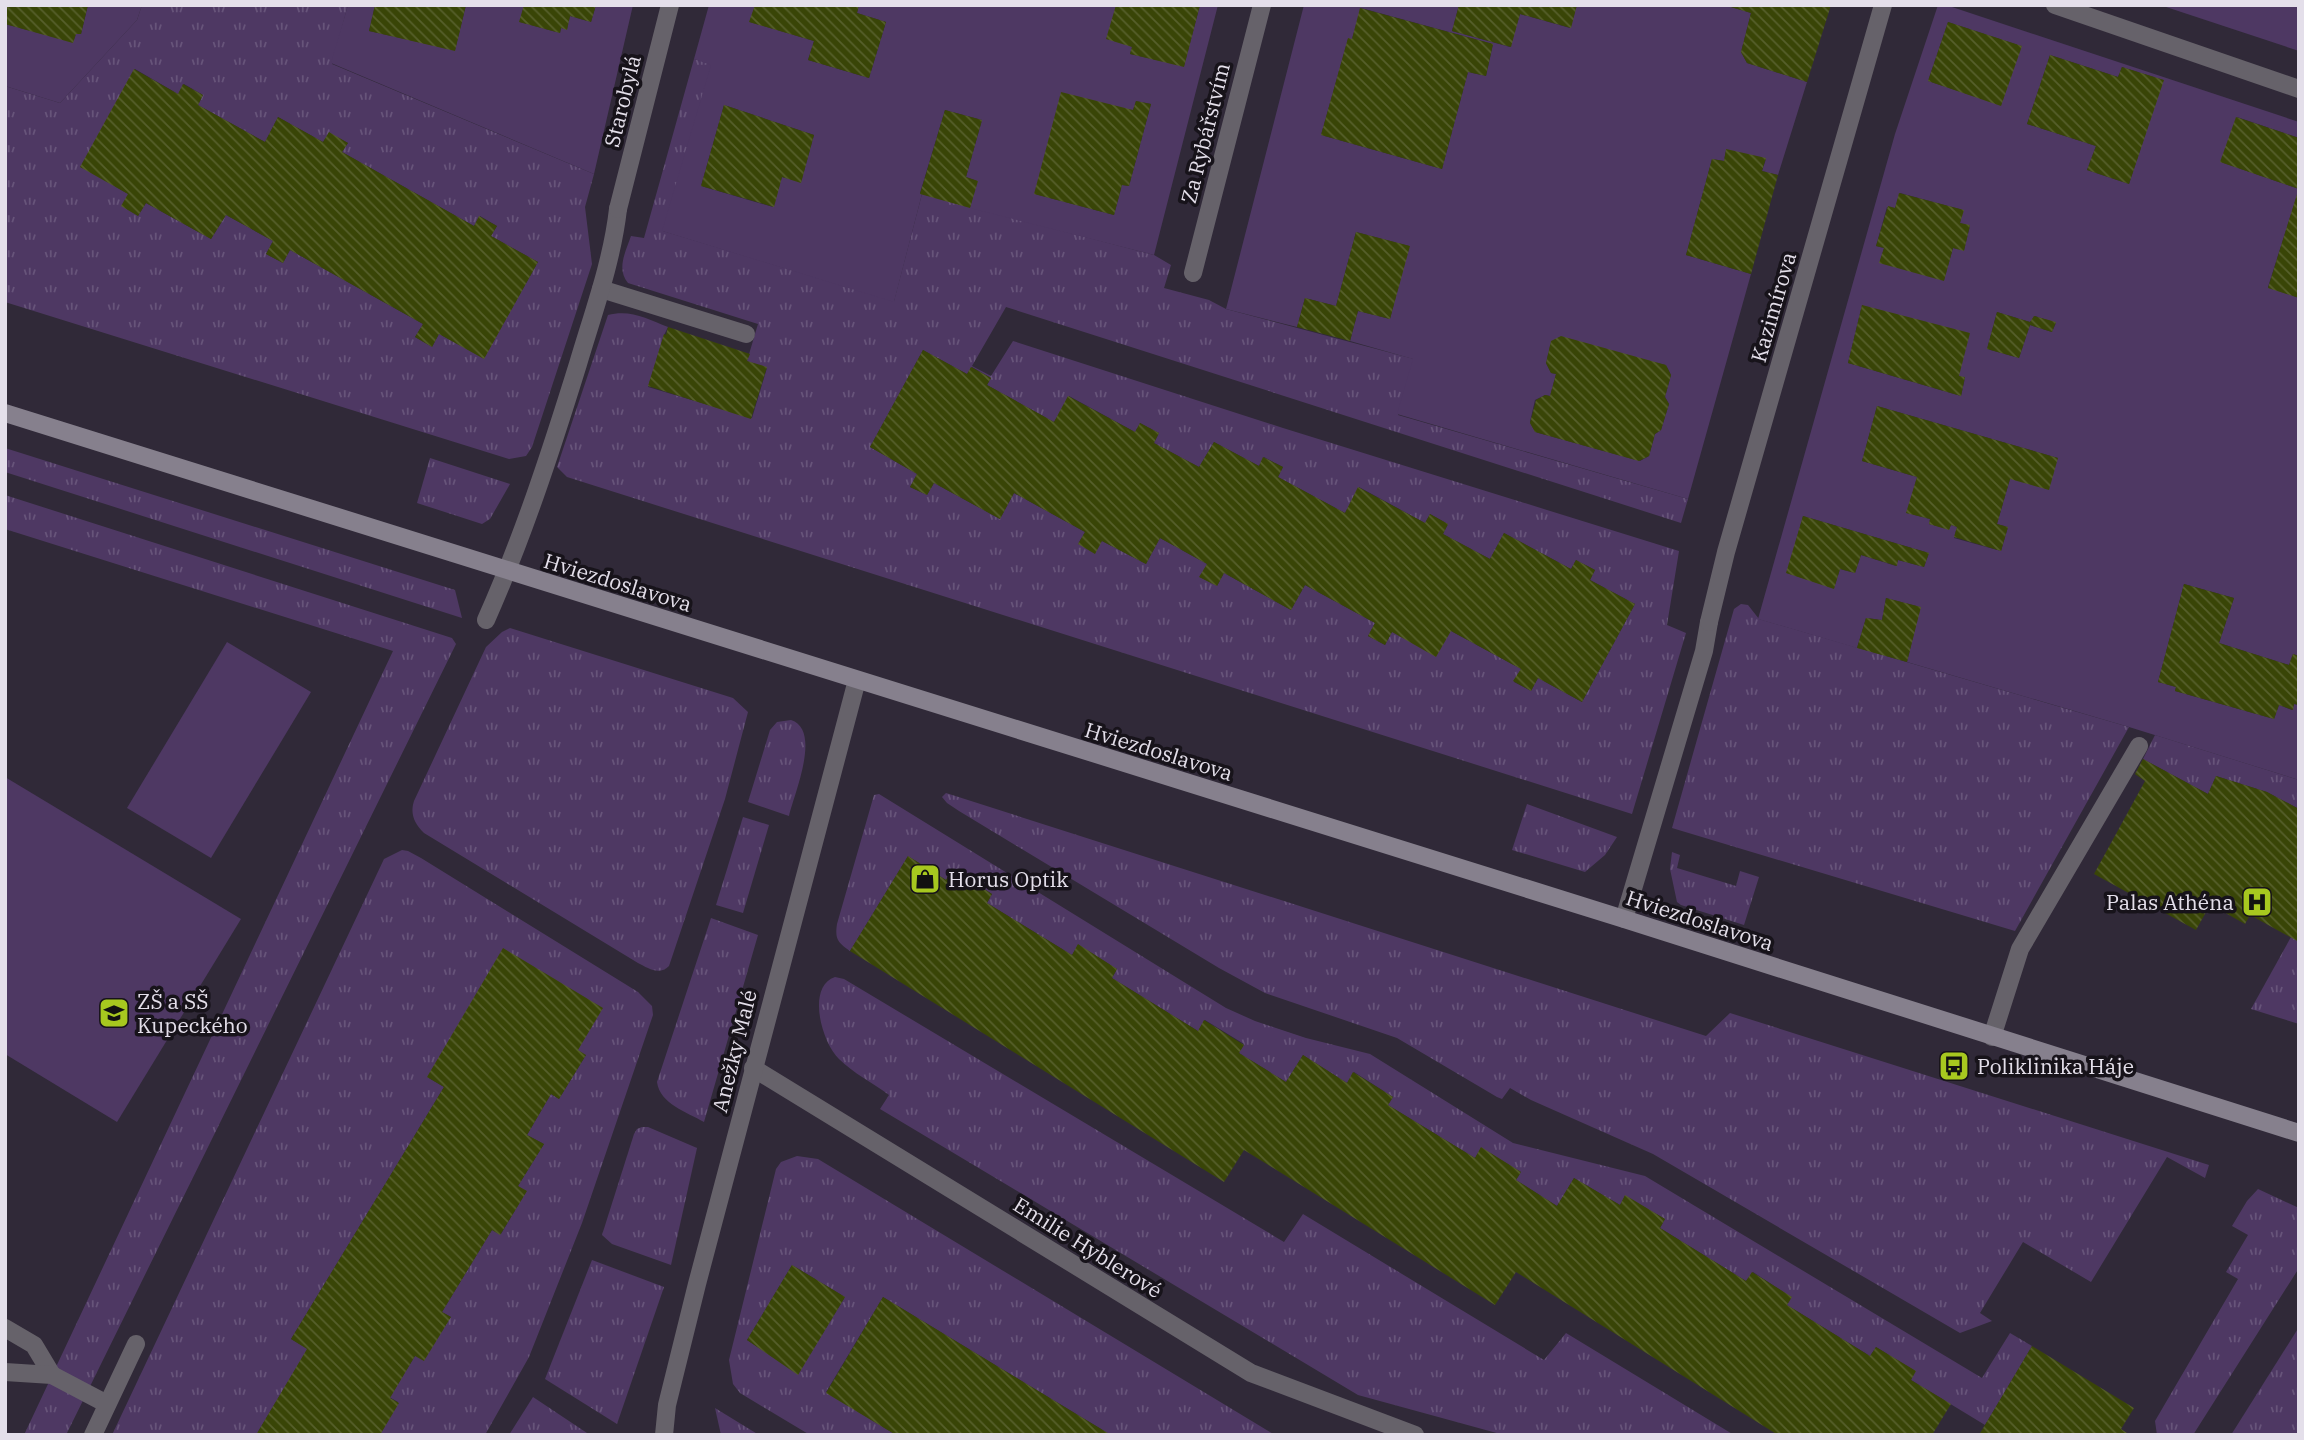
<svg xmlns="http://www.w3.org/2000/svg" width="2304" height="1440" viewBox="0 0 2304 1440" font-family="'IBM Plex Serif',serif">
<style>
.grass{fill:url(#grass-tufts);fill-rule:evenodd}
.garden{fill:#4e3863;fill-rule:evenodd}
.building{fill:url(#building-back-hatch)}
.lines{fill:none;stroke-linecap:round;stroke-linejoin:round}
.lane{stroke:#66626a;stroke-width:18}
.street{stroke:#66626a;stroke-width:18}
.secondary{stroke:#86808d;stroke-width:18}
.labels{text-anchor:middle;dominant-baseline:central;stroke-width:7;stroke-linejoin:round;paint-order:stroke}
.street-label{font-size:21px;fill:#e4dfea;stroke:#17131a}
.poi-label{font-size:21px;fill:#e4dfea;stroke:#17131a;text-anchor:start}
</style>
<defs>
<pattern id="grass-tufts" width="24" height="20" patternUnits="userSpaceOnUse" patternTransform="scale(1.75)"><rect width="24" height="20" fill="#4e3863"/><path d="M3 7l-1-3M5 7V3M7 7l1-3M15 17l-1-3M17 17v-4M19 17l1-3" fill="none" stroke="#67547a"/></pattern>
<pattern id="building-back-hatch" width="6" height="6" patternUnits="userSpaceOnUse" patternTransform="scale(1.75)"><rect width="6" height="6" fill="#394507"/><path d="M-1 5l2 2M0 0l6 6M5-1l2 2" fill="none" stroke="#565f2b"/></pattern>
</defs>
<rect width="100%" height="100%" fill="#302938"/>
<!-- grass -->
<g class="grass">
<path d="M142,5H348L332,64L594,174L585,207L592,264L532,447L526,456L509,459L5,302V86L60,103L137,20ZM135,69L178,94L184,84L203,95L198,105L265,142L278,117L323,142L329,133L348,143L342,152L474,226L480,216L497,226L491,236L538,262L484,358L439,334L432,347L415,337L423,324L290,250L283,263L266,254L273,241L226,215L211,239L146,203L138,216L128,194L81,166Z"/>
<path d="M694,59L712,64L663,231L894,301L922,194L1154,255L1171,265L1164,288L1209,300L1226,309L1414,359L1398,415L1688,499L1681,523L1006,307L972,366L991,376L1013,341L1283,428L1679,551L1667,625L1686,633L1632,814L567,477L557,467L608,315C630,309 648,319 668,327L664,335L648,387L752,418L767,368L747,361L758,324L628,283C616,269 626,251 631,236L644,238ZM923,350L967,374L972,367L991,378L987,385L1054,422L1069,396L1135,432L1140,423L1159,433L1154,443L1199,467L1214,442L1259,466L1264,457L1283,467L1278,477L1345,513L1359,487L1425,523L1430,514L1448,524L1443,534L1490,559L1504,533L1571,569L1576,560L1595,570L1590,580L1635,604L1582,702L1538,678L1531,691L1514,682L1521,669L1451,631L1392,632L1385,645L1368,636L1375,623L1305,585L1291,610L1224,573L1217,586L1200,577L1207,564L1160,538L1146,564L1102,541L1078,544L1085,532L1014,493L1000,519L934,483L927,495L910,487L917,474L870,447Z"/>
<path d="M5,448L455,590L462,618L5,472Z"/>
<path d="M430,458L510,484L490,519L482,524L417,503Z"/>
<path d="M5,495L452,638L456,644L66,1435H24L393,651L5,529Z"/>
<path d="M1741,604L1748,605L1759,619L2129,727L2015,931L1672,828L1730,623L1734,609Z"/>
<path d="M510,628L733,698L748,712L725,799L669,966C659,976 648,968 638,963L424,833C414,823 410,814 414,801L486,647L502,632Z"/>
<path d="M791,720C822,730 794,794 789,816L748,802L770,730L777,722Z"/>
<path d="M2155,735L2299,780V809L2267,792L2216,776L2208,794L2143,759Z"/>
<path d="M946,793L1706,1036L1730,1013L2209,1165L2205,1178L2167,1157L2091,1282L2023,1242L1980,1313L1992,1321L1960,1333L1653,1154L1531,1100L1510,1088L1502,1099L1497,1097L1397,1038L1265,993L1219,968L959,811L947,803L942,797Z"/>
<path d="M879,794L1226,1008L1255,1021L1306,1038L1370,1054L1513,1143L1645,1176L1982,1378L2010,1333L2032,1346L1985,1425L1911,1380L1915,1371L1876,1347L1870,1356L1787,1305L1791,1297L1753,1272L1746,1281L1660,1228L1665,1219L1625,1196L1620,1205L1574,1178L1557,1206L1516,1180L1521,1172L1481,1148L1475,1158L1388,1105L1393,1097L1354,1072L1347,1083L1303,1055L1286,1082L1239,1053L1244,1044L1205,1020L1198,1031L1112,978L1117,969L1078,945L1072,955L987,903L992,894L953,869L946,880L908,856L850,951C837,942 835,939 837,924L874,795Z"/>
<path d="M1527,804L1617,837L1605,855L1585,872L1512,850Z"/>
<path d="M743,817L769,825L743,913L716,905Z"/>
<path d="M402,850L408,851L421,858L638,992L652,1006L653,1015L582,1223L529,1357L485,1435H380L398,1402L307,1350L256,1435H112L384,859ZM586,1055L559,1099L551,1094L527,1135L544,1144L518,1186L526,1192L501,1234L492,1230L442,1312L451,1317L415,1356L390,1397L291,1339L444,1087L427,1077Z"/>
<path d="M1672,852L1680,855L1677,868L1736,886L1740,871L1759,877L1744,925L1681,905L1677,902L1670,869Z"/>
<path d="M711,918L758,935L704,1122C687,1112 660,1104 657,1082Z"/>
<path d="M2291,937L2299,942V1024L2251,1009Z"/>
<path d="M835,977L844,979L1284,1242L1303,1214L1544,1360L1566,1333L1734,1435H1504L1358,1395L880,1109L889,1095C873,1083 853,1073 839,1059C822,1043 806,987 835,977Z"/>
<path d="M642,1127H648L697,1148L671,1265L612,1244L602,1235L634,1134L637,1129Z"/>
<path d="M797,1156L818,1159L1275,1435H1111L883,1297L826,1392L896,1435H810L740,1393L733,1384L729,1360L776,1169L781,1162ZM792,1265L845,1297L798,1374L747,1340Z"/>
<path d="M2258,1189L2299,1208V1268L2193,1435H2157L2155,1421L2238,1279L2226,1272L2248,1235L2232,1226L2247,1201Z"/>
<path d="M592,1260L664,1287L617,1424L545,1379Z"/>
<path d="M2299,1327V1435H2231Z"/>
<path d="M533,1397L590,1435H509Z"/>
<path d="M715,1408L759,1435H721Z"/>
</g>
<!-- garden -->
<g class="garden">
<path d="M88,5H142L137,20L60,103L5,86V24L73,42L76,34H81Z"/>
<path d="M348,5H375L369,31L455,50L466,5H524L520,22L560,33L561,28L567,29L570,16L591,22L596,5H633L594,174L331,63Z"/>
<path d="M709,5H755L750,22L814,41L808,60L869,78L886,22L857,13L859,5H1116L1132,47L1130,54L1184,66L1200,5H1218L1154,255L970,208L977,181L966,177L982,120L945,110L920,193L922,194L894,302L662,231L711,65L694,59ZM1136,101L1151,104L1129,186L1122,185L1114,215L1035,194L1133,110ZM724,105L814,135L801,182L782,177L773,207L701,186Z"/>
<path d="M1304,5H1459L1452,31L1510,47L1520,14L1570,28L1577,5H1725L1751,13L1741,52L1747,63L1807,82L1778,175L1762,171L1766,159L1726,150L1724,161L1712,159L1686,255L1751,274L1688,499L1397,414L1413,359L1350,341L1358,311L1390,319L1409,246L1356,232L1336,306L1305,298L1297,327L1226,309ZM1361,8L1493,44L1486,76L1468,72L1442,169L1321,135L1348,39H1352ZM1551,342L1666,365L1671,375L1665,397L1669,404L1661,430L1655,434L1649,456L1640,461L1535,432L1530,422L1535,400L1545,395L1550,396L1556,374L1551,373L1546,363Z"/>
<path d="M1938,5H1946L2299,122V138L2237,117L2221,162L2299,189L2268,287L2299,298V656L2293,654L2289,665L2219,643L2234,598L2184,584L2158,682L2176,687L2175,691L2274,719L2279,705L2292,710L2294,704L2299,705V780L2129,727L1907,662L1920,607L1886,598L1882,620L1866,618L1857,648L1758,619L1895,134ZM1948,22L2021,46L2001,105L1928,81ZM2050,55L2118,77L2122,67L2163,80L2129,184L2087,170L2096,146L2027,124ZM1900,193L1963,210L1960,223L1970,226L1964,250L1953,248L1944,280L1880,262L1884,248L1876,246L1887,207L1895,208ZM1862,305L1959,376L1965,378L1961,396L1848,363ZM1997,312L2030,322L2035,316L2056,323L2052,332L2030,325L2019,358L1987,349ZM1877,406L2058,458L2010,479L1997,524L2008,527L2001,551L1954,538L1957,527L1951,525L1949,529L1929,524L1930,519L1907,513L1917,477L1862,461ZM1803,516L1929,553L1924,567L1898,560L1896,566L1861,555L1855,573L1840,569L1834,588L1787,573Z"/>
<path d="M2160,5H2299V51Z"/>
<path d="M227,642L311,692L211,858L127,808Z"/>
<path d="M5,777L241,919L117,1122L5,1054Z"/>
</g>
<!-- building -->
<g class="building">
<path d="M5,5H88L81,34H76L73,43L5,24Z"/>
<path d="M375,5H466L455,51L369,31Z"/>
<path d="M524,5H596L591,22L570,16L567,30L561,28L560,33L519,22Z"/>
<path d="M755,5H859L857,13L886,22L869,78L808,60L814,41L749,22Z"/>
<path d="M1116,5H1200L1184,67L1130,54L1132,47L1106,39Z"/>
<path d="M1459,5H1577L1571,28L1520,14L1511,47L1452,31Z"/>
<path d="M1831,5L1807,82L1747,63L1741,52L1751,13L1727,6Z"/>
<path d="M1360,8L1493,44L1486,76L1468,72L1442,169L1321,135L1348,38L1352,39Z"/>
<path d="M1948,22L2022,46L2001,106L1928,81Z"/>
<path d="M2050,55L2118,77L2122,67L2164,80L2129,184L2087,170L2096,146L2027,124Z"/>
<path d="M134,69L178,94L183,84L203,95L198,105L265,142L278,117L323,142L329,132L348,143L342,152L474,226L479,216L497,226L491,236L538,262L484,359L439,334L432,347L415,337L423,324L290,250L283,263L266,254L273,241L226,215L211,239L146,203L138,216L121,206L128,194L80,167Z"/>
<path d="M1061,92L1133,110L1136,101L1151,104L1129,186L1122,185L1114,215L1034,194Z"/>
<path d="M724,105L814,135L801,183L782,177L774,207L701,186Z"/>
<path d="M945,110L982,120L966,177L978,181L970,208L920,194Z"/>
<path d="M2236,117L2299,138V189L2220,162Z"/>
<path d="M1726,149L1766,158L1762,171L1778,175L1751,274L1686,255L1712,159L1724,161Z"/>
<path d="M2298,191H2299V298L2268,288Z"/>
<path d="M1899,193L1964,210L1960,223L1970,225L1964,251L1953,248L1944,281L1879,263L1884,248L1876,246L1888,206L1895,208Z"/>
<path d="M1356,232L1410,246L1390,319L1358,311L1350,341L1297,327L1305,298L1336,306Z"/>
<path d="M1862,305L1970,333L1959,376L1965,377L1961,396L1848,363Z"/>
<path d="M1997,312L2030,322L2034,316L2056,322L2052,332L2030,325L2019,358L1987,349Z"/>
<path d="M668,327L750,354L747,361L767,367L751,419L648,386L664,334L666,335Z"/>
<path d="M1561,336L1666,365L1671,375L1665,397L1669,404L1661,430L1655,434L1649,456L1639,461L1535,432L1530,423L1536,400L1545,395L1550,396L1556,374L1551,373L1546,363L1551,341Z"/>
<path d="M923,350L967,374L971,367L991,378L987,385L1054,422L1068,396L1135,432L1140,423L1159,433L1154,443L1199,467L1214,442L1259,466L1263,457L1283,467L1278,477L1345,513L1358,487L1425,523L1430,514L1448,524L1443,534L1490,559L1504,533L1571,569L1576,560L1595,570L1590,580L1635,604L1582,702L1538,678L1531,691L1513,681L1521,669L1451,631L1436,657L1392,632L1385,645L1368,636L1375,623L1305,585L1291,610L1224,573L1217,586L1199,577L1207,564L1160,538L1146,564L1102,541L1095,554L1078,544L1085,532L1014,493L1000,519L934,483L927,495L910,487L917,474L870,447Z"/>
<path d="M1877,406L2058,458L2049,490L2010,479L1997,524L2008,527L2001,551L1954,537L1957,527L1951,525L1949,530L1929,524L1930,519L1906,513L1917,477L1862,461Z"/>
<path d="M1803,516L1929,553L1924,567L1898,560L1897,566L1861,555L1855,573L1840,569L1834,589L1786,573Z"/>
<path d="M2184,584L2234,598L2219,643L2289,665L2293,654L2299,656V705L2294,704L2293,710L2279,705L2274,719L2175,691L2176,687L2158,682Z"/>
<path d="M1886,598L1921,607L1907,662L1857,648L1866,618L1882,620Z"/>
<path d="M2143,759L2208,794L2216,776L2267,792L2299,809V942L2250,915L2245,924L2222,911L2227,902L2215,896L2196,930L2094,874L2145,781L2135,774Z"/>
<path d="M908,856L946,880L952,869L992,894L987,903L1072,955L1078,944L1117,969L1112,978L1198,1031L1204,1020L1244,1045L1239,1053L1286,1082L1303,1055L1347,1083L1353,1072L1393,1097L1388,1105L1475,1158L1481,1147L1521,1172L1516,1180L1557,1206L1574,1178L1620,1205L1625,1195L1665,1219L1660,1228L1746,1281L1752,1272L1792,1297L1787,1305L1870,1356L1876,1347L1916,1371L1911,1380L1951,1404L1932,1435H1778L1516,1272L1495,1305L1244,1150L1224,1182L850,951Z"/>
<path d="M503,948L603,1008L578,1050L586,1055L559,1099L551,1094L527,1135L544,1144L518,1186L527,1191L500,1235L492,1230L442,1312L451,1317L424,1361L415,1356L390,1398L399,1403L380,1435H256L307,1349L291,1339L444,1087L427,1077Z"/>
<path d="M792,1265L845,1297L798,1375L747,1340Z"/>
<path d="M883,1297L1111,1435H896L826,1393Z"/>
<path d="M2032,1346L2134,1408L2121,1429L2130,1435H1979Z"/>
</g>
<g class="lines">
<!-- lane -->
<g class="lane">
<path d="M601,289L746,334"/>
<path d="M486,620C523,537 551,451 578,364C593,313 612,262 618,209"/>
<path d="M1624,919L1704,651L1709,622"/>
<path d="M1992,1037L2020,949L2139,746"/>
<path d="M5,1328L34,1345L52,1375"/>
<path d="M5,1372L52,1375L107,1404"/>
<path d="M93,1435L136,1344"/>
</g>
<!-- street -->
<g class="street">
<path d="M2055,5L2299,89"/>
<path d="M618,209L670,5"/>
<path d="M1193,273L1262,5"/>
<path d="M1709,622L1726,552L1883,5"/>
<path d="M753,1068L1251,1373L1415,1435"/>
<path d="M664,1435L667,1405L697,1284L857,680"/>
</g>
<!-- secondary -->
<path class="secondary" d="M5,413L1624,919L2299,1133"/>
</g>
<!-- icons -->
<defs>
<g id="shop-square" transform="scale(1.575)"><rect x="-9" y="-9" width="18" height="18" rx="4" fill="#a7c81f" stroke="#17131a"/><path d="M-5-2.5h2.3a2.7 3.5 0 0 1 5.4 0H5L5.5 6h-11ZM-1.5-2.5h3a1.5 2.3 0 0 0-3 0Z" fill="#111"/></g>
<g id="hospital-square" transform="scale(1.575)"><rect x="-9" y="-9" width="18" height="18" rx="4" fill="#a7c81f" stroke="#17131a"/><path d="M-5-5h3v3.5h4V-5h3V5h-3V1.5h-4V5h-3Z" fill="#111"/></g>
<g id="school-square" transform="scale(1.575)"><rect x="-9" y="-9" width="18" height="18" rx="4" fill="#a7c81f" stroke="#17131a"/><path d="M0-5L7-2L0 1L-7-2ZM-4 1L0 2.5L4 1V4Q0 6-4 4Z" fill="#111"/></g>
<g id="bus-square" transform="scale(1.575)"><rect x="-9" y="-9" width="18" height="18" rx="4" fill="#a7c81f" stroke="#17131a"/><path d="M-5-6H5V4H4V6H2V4H-2V6H-4V4H-5ZM-3.5-4V0h7V-4ZM-3.5 1.2v1.5H-2V1.2ZM2 1.2v1.5H3.5V1.2Z" fill="#111"/></g>
</defs>
<g fill-rule="evenodd">
<use href="#shop-square" x="925" y="879"/>
<use href="#hospital-square" x="2257" y="902"/>
<use href="#school-square" x="114" y="1013"/>
<use href="#bus-square" x="1954" y="1066"/>
</g>
<g class="labels">
<!-- street labels -->
<g class="street-label">
<text transform="translate(622 101) rotate(-76)">Starobylá</text>
<text transform="translate(1205 133) rotate(-76)">Za Rybářstvím</text>
<text transform="translate(1773 307) rotate(-74)">Kazimírova</text>
<text transform="translate(618 582) rotate(17)">Hviezdoslavova</text>
<text transform="translate(1159 751) rotate(17)">Hviezdoslavova</text>
<text transform="translate(1700 920) rotate(18)">Hviezdoslavova</text>
<text transform="translate(734 1051) rotate(-76)">Anežky Malé</text>
<text transform="translate(1088 1247) rotate(32)">Emilie Hyblerové</text>
</g>
<!-- poi labels -->
<g class="poi-label">
<text x="948" y="879">Horus Optik</text>
<text x="2234" y="902" text-anchor="end">Palas Athéna</text>
<text x="137" y="1001">ZŠ a SŠ<tspan x="137" dy="24">Kupeckého</tspan></text>
<text x="1977" y="1066">Poliklinika Háje</text>
</g>
</g>
<!-- border -->
<rect width="2304" height="1440" fill="none" stroke="#e4dfea" stroke-width="14"/>
</svg>
